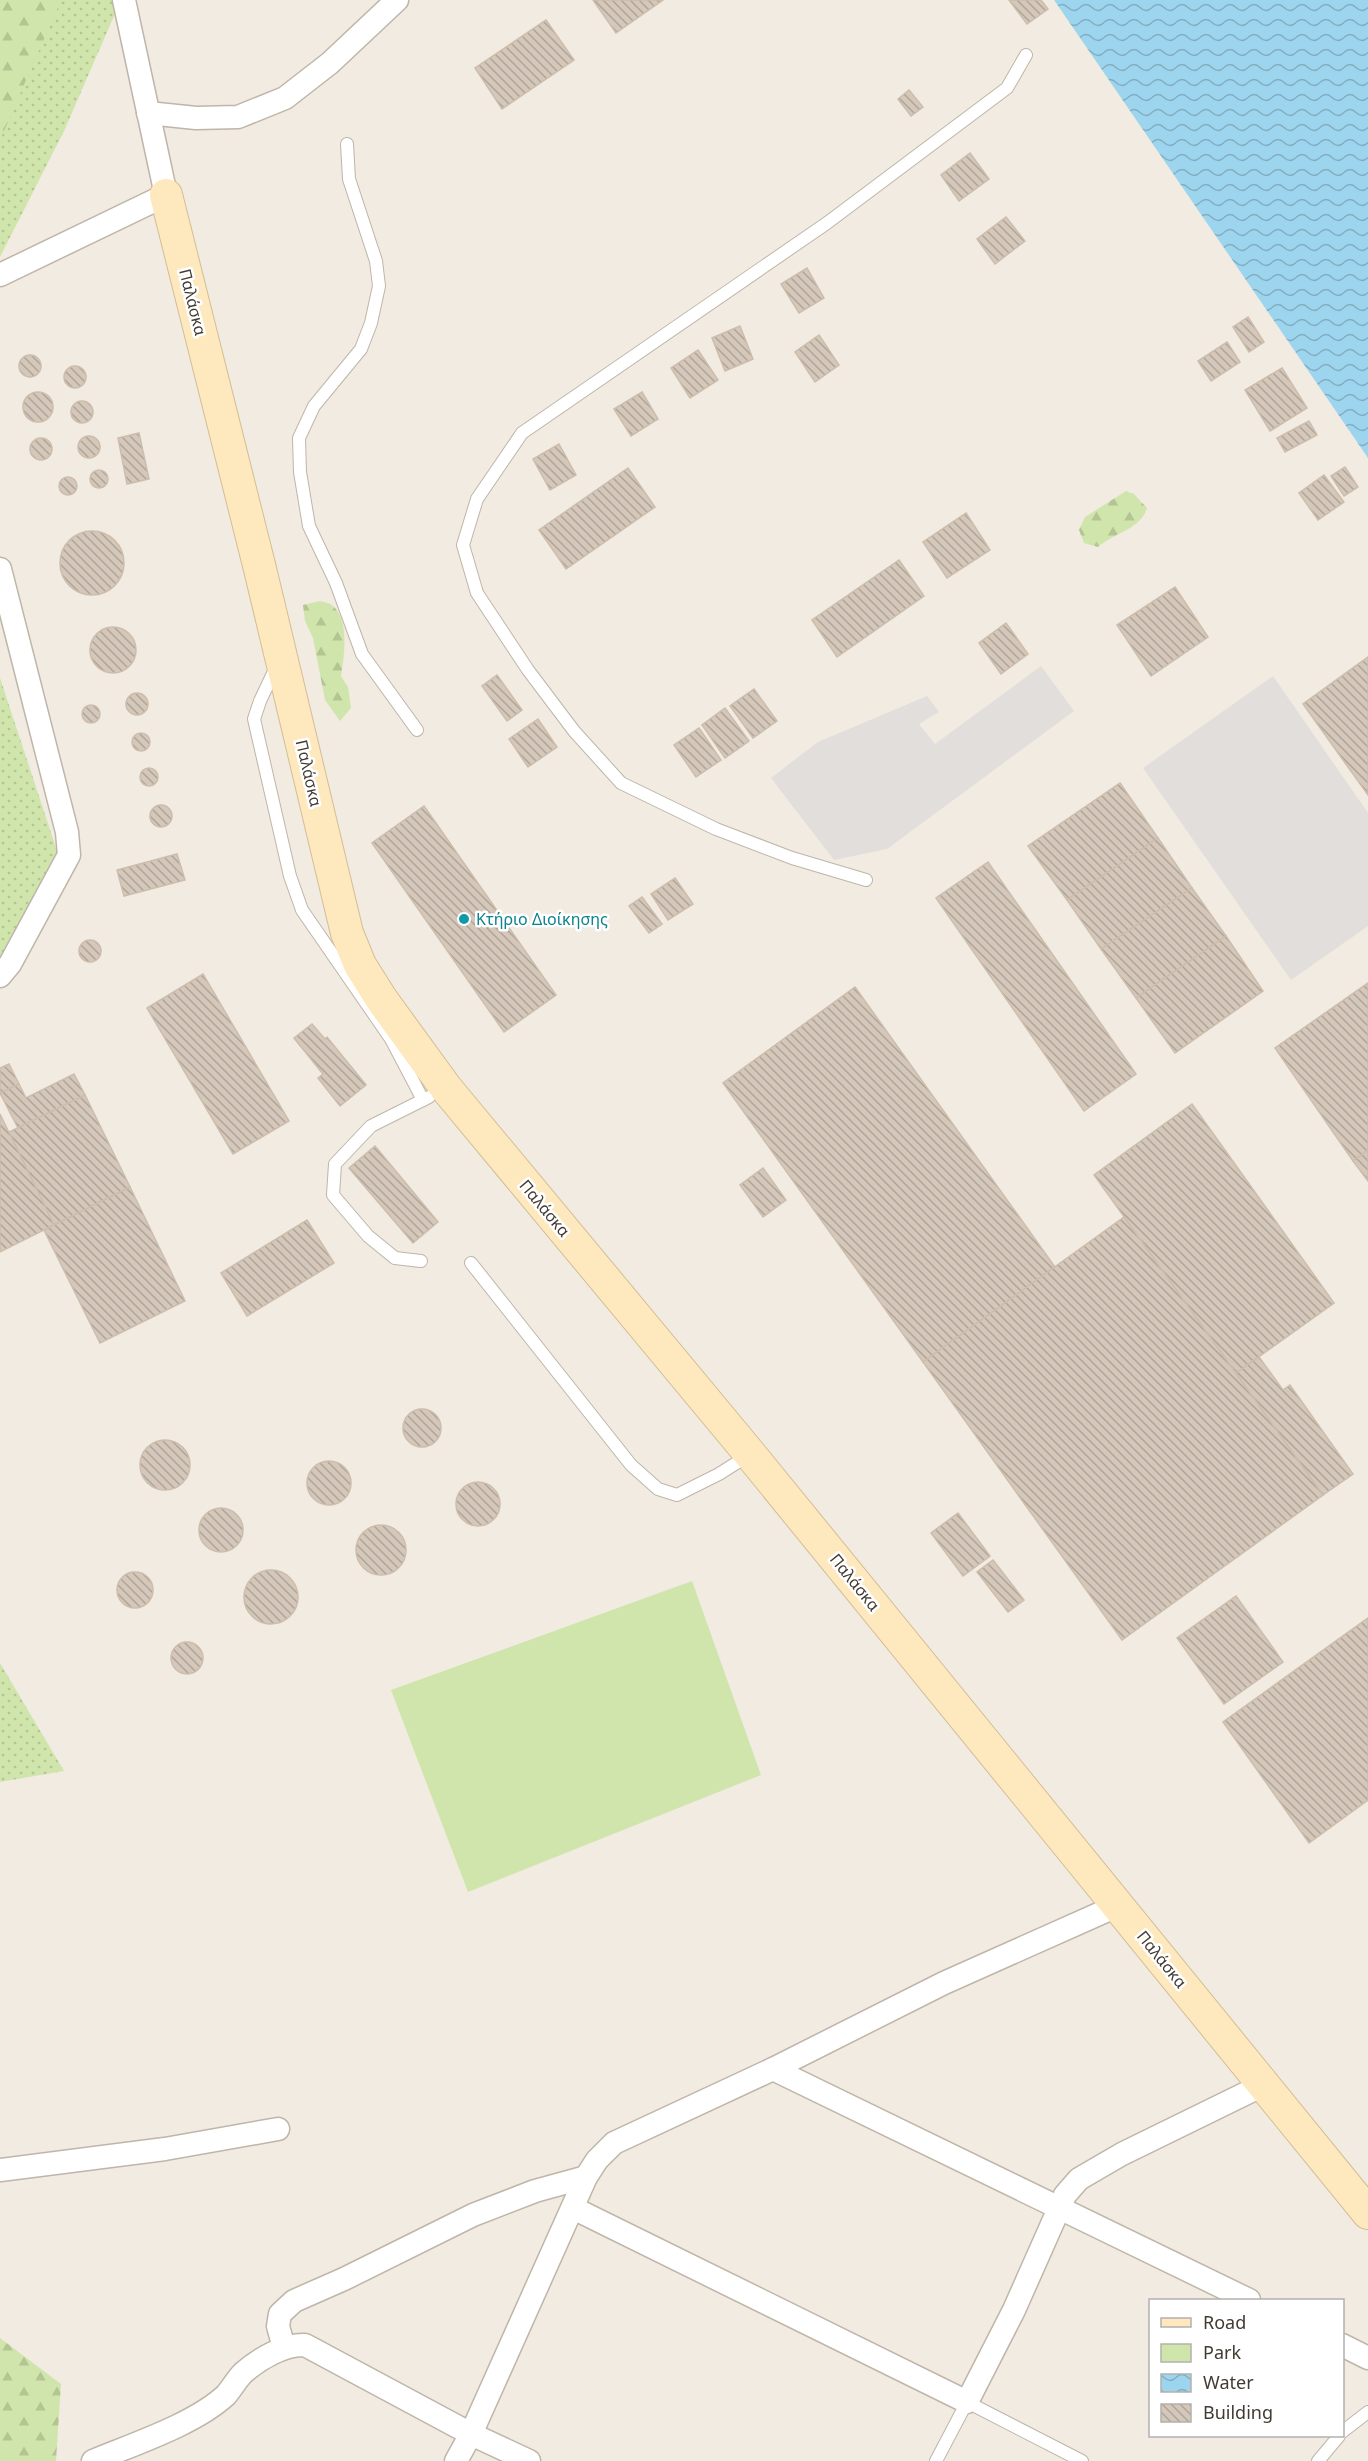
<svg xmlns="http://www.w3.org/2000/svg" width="1368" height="2461" viewBox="0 0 1368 2461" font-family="'Noto Sans',sans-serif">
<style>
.grass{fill:url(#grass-dots)}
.forest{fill:url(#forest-firs)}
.park{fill:#d0e5ab}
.parking{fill:#e1dedb}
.water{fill:url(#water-waves)}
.building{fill:url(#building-back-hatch);stroke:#cdbdab;stroke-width:1.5}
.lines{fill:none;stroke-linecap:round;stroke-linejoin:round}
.lane-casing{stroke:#bfb5a8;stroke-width:14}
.street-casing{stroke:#bfb5a8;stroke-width:25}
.secondary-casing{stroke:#d4bd94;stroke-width:34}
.lane{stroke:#fff;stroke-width:12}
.street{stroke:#fff;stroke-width:22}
.secondary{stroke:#fee9bf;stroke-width:32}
.culture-dot{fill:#0f9aa8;stroke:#fff;stroke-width:2}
.labels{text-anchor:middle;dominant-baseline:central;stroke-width:5;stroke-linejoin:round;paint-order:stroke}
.street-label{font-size:16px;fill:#423b33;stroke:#fff}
.culture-label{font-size:16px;fill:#0d838f;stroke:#fff;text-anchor:start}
</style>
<defs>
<pattern id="grass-dots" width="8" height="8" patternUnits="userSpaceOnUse" patternTransform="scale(1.5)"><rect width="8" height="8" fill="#d0e5ab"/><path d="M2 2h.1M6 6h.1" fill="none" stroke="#b4c594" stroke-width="1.8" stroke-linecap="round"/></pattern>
<pattern id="forest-firs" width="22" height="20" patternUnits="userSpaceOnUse" patternTransform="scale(1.5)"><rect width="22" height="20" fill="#d0e5ab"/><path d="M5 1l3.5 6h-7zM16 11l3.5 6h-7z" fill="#b4c594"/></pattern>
<pattern id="water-waves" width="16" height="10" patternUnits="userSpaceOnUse" patternTransform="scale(1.5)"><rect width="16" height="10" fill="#9ed5ee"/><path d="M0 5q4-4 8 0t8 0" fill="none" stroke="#82aec1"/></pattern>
<pattern id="building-back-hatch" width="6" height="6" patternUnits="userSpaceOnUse" patternTransform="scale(1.5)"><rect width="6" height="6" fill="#d5c8bb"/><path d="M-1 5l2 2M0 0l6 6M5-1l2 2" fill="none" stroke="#aea499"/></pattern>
</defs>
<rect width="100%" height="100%" fill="#f1ebe2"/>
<!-- grass -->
<g class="grass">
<path d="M0,0H121L64,131L0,257Z"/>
<path d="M0,678L61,863L0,957Z"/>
<path d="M0,1663L64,1771L0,1782Z"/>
</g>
<!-- forest -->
<g class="forest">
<path d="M0,0H61L0,140Z"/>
<path d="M1126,491L1134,494L1147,508C1140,530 1115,532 1098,547L1084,543L1079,530L1085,517Z"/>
<path d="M320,601C324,602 330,603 333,606C350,621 344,657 341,676L348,687L351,708L340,721L325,700L313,638L305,621L303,605Z"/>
<path d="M0,2338L61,2384L56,2461H0Z"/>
</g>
<!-- park -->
<path class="park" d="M692,1581L761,1775L468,1892L391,1690Z"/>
<!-- parking -->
<g class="parking">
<path d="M1041,666L1074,711L887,849L834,860L771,778L818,742L927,696L939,712L919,724L935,744Z"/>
<path d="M1273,676L1368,813V926L1291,980L1143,768Z"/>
</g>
<!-- water -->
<path class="water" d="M1054,0H1368V458Z"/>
<!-- building -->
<g class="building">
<path d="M593,0H663L616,33Z"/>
<path d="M1009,0H1041L1048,9L1027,24Z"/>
<path d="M546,20L574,60L502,109L475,68Z"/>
<path d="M909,90L923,107L911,116L898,99Z"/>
<path d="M970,153L989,179L959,201L941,175Z"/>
<path d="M1006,217L1025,241L995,264L977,239Z"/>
<path d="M807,268L824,298L799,313L781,284Z"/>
<path d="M1248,317L1264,342L1249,352L1233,327Z"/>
<path d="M740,326L753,359L725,371L712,338Z"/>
<path d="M819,335L839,365L815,382L795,352Z"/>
<path d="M1227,342L1240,362L1211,381L1198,361Z"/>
<path d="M698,350L718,380L690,398L671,368Z"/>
<circle cx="30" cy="366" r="11"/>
<circle cx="75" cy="377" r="11"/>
<path d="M1282,368L1307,408L1270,431L1245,390Z"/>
<circle cx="38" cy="407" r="15"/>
<path d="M642,392L658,419L631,436L614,409Z"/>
<circle cx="82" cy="412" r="11"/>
<path d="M1309,421L1317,435L1285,452L1277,438Z"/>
<path d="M139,433L149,479L127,484L118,438Z"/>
<circle cx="89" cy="447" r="11"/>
<circle cx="41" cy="449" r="11"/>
<path d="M559,444L576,475L550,490L533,459Z"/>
<path d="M1345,467L1358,487L1344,496L1331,476Z"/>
<path d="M628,468L655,507L566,569L539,530Z"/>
<circle cx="99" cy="479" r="9"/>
<path d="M1324,475L1344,502L1318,520L1299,493Z"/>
<circle cx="68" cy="486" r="9"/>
<path d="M966,513L990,550L947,578L923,542Z"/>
<circle cx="92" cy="563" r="32"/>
<path d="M899,560L924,596L837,657L812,620Z"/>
<path d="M1175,587L1208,637L1151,676L1117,625Z"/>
<path d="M1006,623L1028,654L1001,674L979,643Z"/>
<circle cx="113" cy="650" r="23"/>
<path d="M1368,657V795L1303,704Z"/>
<path d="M497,675L522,710L507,721L482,686Z"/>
<path d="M754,689L777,721L753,738L730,706Z"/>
<circle cx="137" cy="704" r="11"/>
<circle cx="91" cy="714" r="9"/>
<path d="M725,708L749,741L725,758L702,725Z"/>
<path d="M538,719L557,747L528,767L509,739Z"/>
<path d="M699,728L721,760L696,777L674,745Z"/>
<circle cx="141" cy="742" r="9"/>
<circle cx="149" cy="777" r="9"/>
<path d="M1120,783L1158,838L1067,900L1028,846Z"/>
<circle cx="161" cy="816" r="11"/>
<path d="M424,806L556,995L504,1032L372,843Z"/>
<path d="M1158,838L1192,888L1101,949L1067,900Z"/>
<path d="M177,854L185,880L124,896L117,870Z"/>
<path d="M988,862L1136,1074L1084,1111L936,898Z"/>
<path d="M675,878L693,904L668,920L651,894Z"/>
<path d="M1192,888L1226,936L1136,998L1101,949Z"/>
<path d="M642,897L662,924L649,933L629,906Z"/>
<path d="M1226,936L1263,991L1175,1053L1136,998Z"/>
<circle cx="90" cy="951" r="11"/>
<path d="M203,974L289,1121L233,1154L147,1008Z"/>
<path d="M1368,983V1150L1353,1161L1275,1048Z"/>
<path d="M855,987L1055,1267L923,1362L723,1083Z"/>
<path d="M312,1024L325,1039L327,1037L366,1085L340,1106L318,1078L323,1074L294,1038Z"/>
<path d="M9,1064L19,1084L0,1094V1068Z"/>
<path d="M74,1074L85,1095L18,1128L0,1093L19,1084L26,1098Z"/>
<path d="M85,1095L130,1187L54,1225L9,1132Z"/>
<path d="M1192,1104L1334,1303L1236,1373L1094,1175Z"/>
<path d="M0,1114L54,1225L0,1252Z"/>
<path d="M375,1146L438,1222L413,1243L349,1168Z"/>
<path d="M1368,1150V1181L1353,1161Z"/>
<path d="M763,1168L786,1200L763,1217L740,1185Z"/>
<path d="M130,1187L185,1301L100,1343L44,1230Z"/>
<path d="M1124,1217L1323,1495L1122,1640L923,1362Z"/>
<path d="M307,1220L334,1263L247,1316L221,1273Z"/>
<path d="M1259,1357L1283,1390L1290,1385L1353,1474L1323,1495L1236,1373Z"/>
<circle cx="422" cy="1428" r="19"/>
<circle cx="165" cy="1465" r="25"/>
<circle cx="329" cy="1483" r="22"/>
<circle cx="478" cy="1504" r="22"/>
<circle cx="221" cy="1530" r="22"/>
<path d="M958,1513L990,1556L963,1576L931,1533Z"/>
<circle cx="381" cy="1550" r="25"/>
<path d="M993,1560L1024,1600L1008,1612L977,1572Z"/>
<circle cx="271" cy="1597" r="27"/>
<circle cx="135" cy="1590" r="18"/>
<path d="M1236,1596L1283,1662L1224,1704L1177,1638Z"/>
<path d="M1368,1618V1800L1309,1843L1223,1722Z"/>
<circle cx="187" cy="1658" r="16"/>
</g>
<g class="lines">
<!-- lane casing -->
<g class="lane-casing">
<g id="lane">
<path d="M347,144L349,179L376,261L379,286L371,323L361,349L314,406L299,438L300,472L309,526L336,583L362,654L417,730"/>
<path d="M277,665L260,701L254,719L290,876L302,910L391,1039L423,1100"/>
<path d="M866,880L792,858L716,829L621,783L574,731L528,670L477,593L463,545L477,499L522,433L827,223L1007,88L1026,55"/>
<path d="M421,1261L395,1258L368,1236L333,1195L335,1164L371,1126L429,1097"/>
<path d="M471,1263L631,1465L658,1489L677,1495L719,1474L749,1455"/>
<path d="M1342,2432L1368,2412"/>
<path d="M936,2461L967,2402L1082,2461"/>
<path d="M1318,2461L1339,2436"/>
</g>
</g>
<!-- street casing -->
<g class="street-casing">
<g id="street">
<path d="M148,113L196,118L238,117L285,98L330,63L397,0"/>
<path d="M0,275L166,195L124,0"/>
<path d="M0,569L67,832L69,855L10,964L0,976"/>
<path d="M773,2069L1249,2300"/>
<path d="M0,2170L165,2149L278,2129"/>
<path d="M573,2208L967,2402L1014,2310L1065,2195L1079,2179L1122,2154L1263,2085"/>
<path d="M1342,2345L1368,2358"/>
<path d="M284,2348L278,2326L280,2314L294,2301L344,2279L473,2215L535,2191L586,2177"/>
<path d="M93,2461C134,2444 195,2424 226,2395C232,2388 237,2379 243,2373C259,2359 284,2344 305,2345L471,2434L529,2461"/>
<path d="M456,2461L471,2434L586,2177L597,2160L614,2143L773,2069L944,1983L1119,1905"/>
</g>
</g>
<!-- secondary casing -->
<g class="secondary-casing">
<path id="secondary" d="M166,195L260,569L347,933L360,965L382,1000L446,1088L750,1454L1368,2213"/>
</g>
<!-- lane -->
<use href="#lane" class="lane"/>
<!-- street -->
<use href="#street" class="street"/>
<!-- secondary -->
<use href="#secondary" class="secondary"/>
</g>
<!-- markers -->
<circle class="culture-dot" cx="464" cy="919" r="6"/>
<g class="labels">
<!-- street labels -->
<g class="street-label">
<text transform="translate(193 302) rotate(76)">Παλάσκα</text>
<text transform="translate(309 773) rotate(77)">Παλάσκα</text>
<text transform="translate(545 1208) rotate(50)">Παλάσκα</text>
<text transform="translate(855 1582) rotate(51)">Παλάσκα</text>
<text transform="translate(1162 1959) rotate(51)">Παλάσκα</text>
</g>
<!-- culture labels -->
<g class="culture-label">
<text x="476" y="919">Κτήριο Διοίκησης</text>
</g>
</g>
<!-- legend -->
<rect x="1149" y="2299" width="195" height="138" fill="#ffffff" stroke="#b3b1ad" stroke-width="1.5"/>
<rect x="1161" y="2318" width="30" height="9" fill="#fee9bf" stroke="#b3b1ad" stroke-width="1.5"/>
<text x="1203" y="2329" font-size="18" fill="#423b33">Road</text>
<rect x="1161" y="2344" width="30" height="18" fill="#d0e5ab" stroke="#b3b1ad" stroke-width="1.5"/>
<text x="1203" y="2359" font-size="18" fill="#423b33">Park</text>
<rect x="1161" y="2374" width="30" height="18" fill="url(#water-waves)" stroke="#b3b1ad" stroke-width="1.5"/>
<text x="1203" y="2389" font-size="18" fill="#423b33">Water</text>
<rect x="1161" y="2404" width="30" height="18" fill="url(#building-back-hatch)" stroke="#b3b1ad" stroke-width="1.5"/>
<text x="1203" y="2419" font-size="18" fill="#423b33">Building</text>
</svg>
